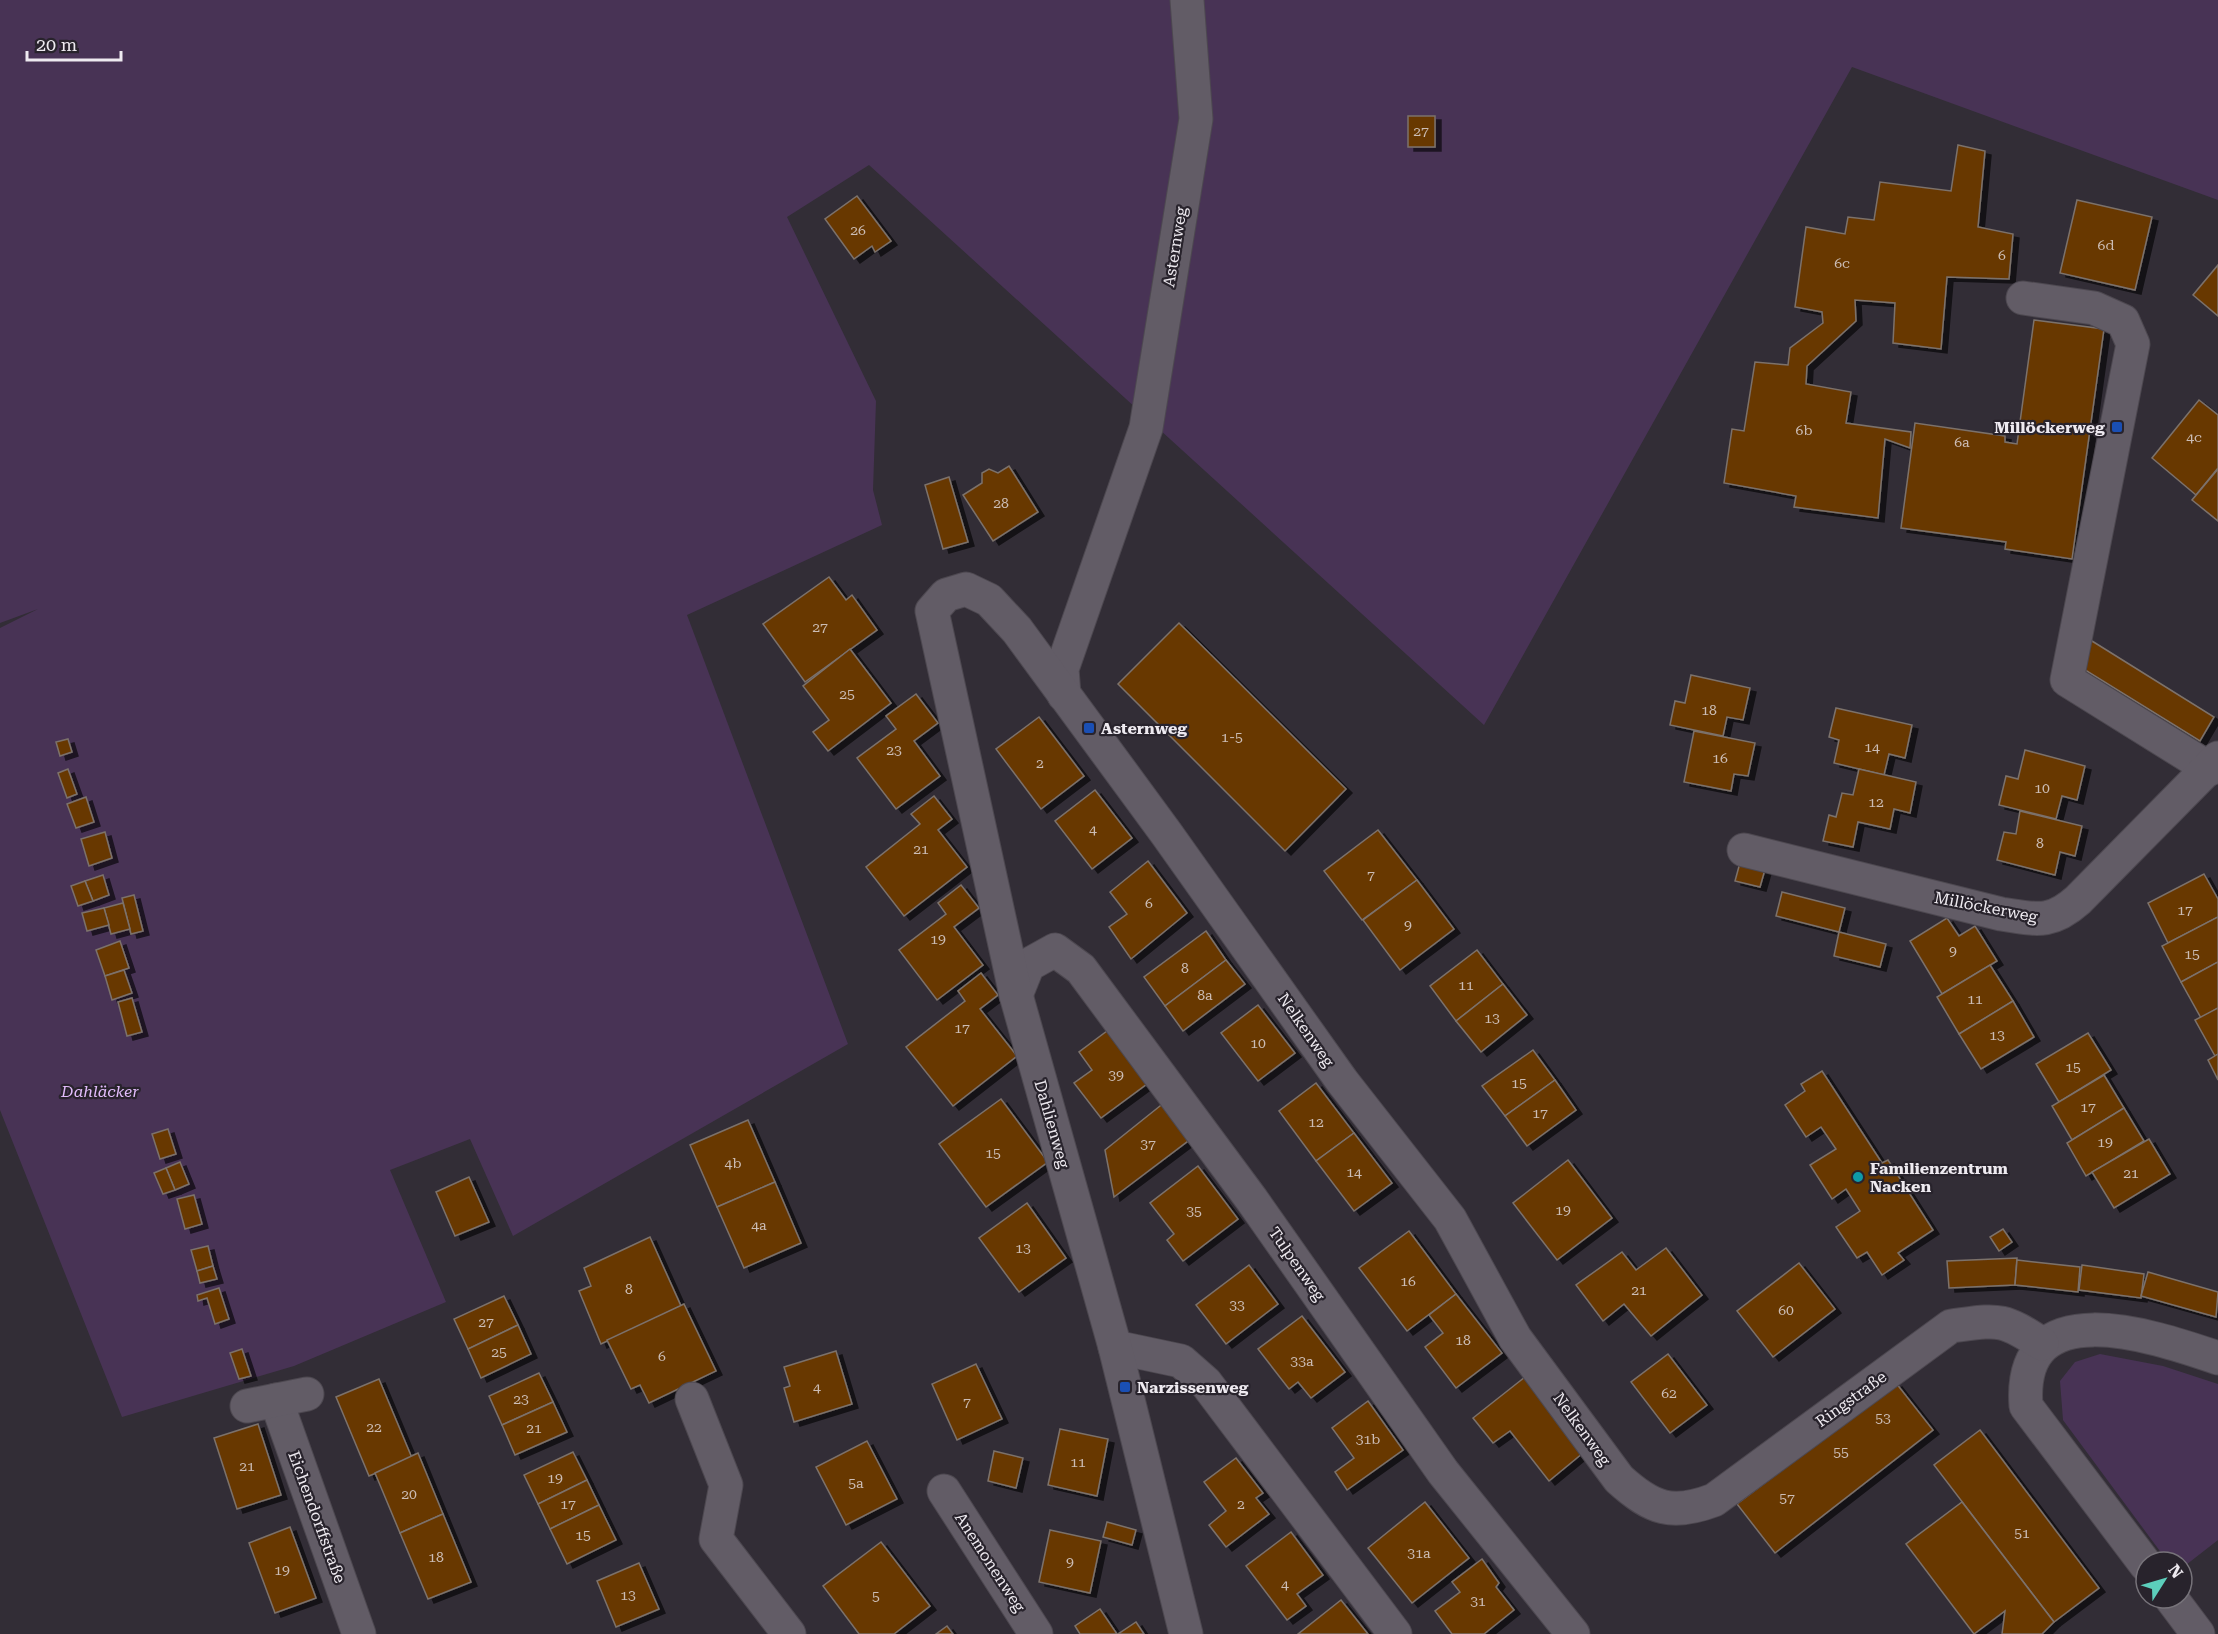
<svg xmlns="http://www.w3.org/2000/svg" width="2218" height="1634" viewBox="0 0 2218 1634" font-family="'Roboto Serif',serif">
<style>
.green{fill:#483355}
.building{fill:#683705;stroke:#7c726b;stroke-width:1.5;filter:url(#shadow)}
.lines{fill:none;stroke-linecap:round;stroke-linejoin:round}
.street-casing{stroke:#4d4850;stroke-width:35}
.street{stroke:#625c66;stroke-width:33}
.transit-dot{fill:#1a4fb4;stroke:#28232c;stroke-width:2}
.culture-dot{fill:#0f9aa8;stroke:#28232c;stroke-width:2}
.labels{text-anchor:middle;dominant-baseline:central;stroke-width:4.5;stroke-linejoin:round;paint-order:stroke}
.number-label{font-size:14px;fill:#ccbdb5}
.street-label{font-size:16px;fill:#eeeaf0;stroke:#28232c}
.poi-label{font-size:16px;font-weight:bold;fill:#eeeaf0;stroke:#28232c;text-anchor:start}
.park-label{font-size:16px;font-style:italic;fill:#e2bcfc;stroke:#28232c}
</style>
<defs>
<filter id="shadow"><feDropShadow dx="6" dy="4" stdDeviation="0" flood-color="#0009"/></filter>
</defs>
<rect width="100%" height="100%" fill="#322d36"/>
<!-- green -->
<g class="green">
<path d="M0,0H2218V200L1852,67L1484,725L869,165L787,217L876,401L873,490L882,525L687,615L848,1044L513,1236L470,1139L390,1170L446,1302L294,1366L122,1417L0,1110V628L38,609L0,623Z"/>
<path d="M2100,1354L2163,1366L2218,1384V1540L2182,1568V1562H2168L2063,1420L2060,1381L2075,1362Z"/>
</g>
<!-- building -->
<g class="building">
<rect x="1408" y="116" width="27" height="31"/>
<path d="M1958,145L1985,151L1978,227L2013,234L2009,279L1947,277L1941,349L1893,343L1895,303L1855,300L1856,321L1807,366L1806,384L1851,392L1846,423L1911,432L1910,448L1885,439L1878,518L1794,507L1796,496L1724,483L1732,429L1744,431L1755,362L1788,365L1790,348L1823,323L1822,312L1795,307L1806,227L1845,234L1848,217L1874,220L1880,182L1951,191Z"/>
<path d="M857,196L891,241L875,252L872,246L854,259L825,219Z"/>
<path d="M2077,200L2152,217L2135,290L2060,273Z"/>
<path d="M2218,265V316L2193,295Z"/>
<path d="M2034,320L2104,329L2072,559L2005,549L2006,542L1901,528L1915,423L2005,436V442L2017,444Z"/>
<path d="M2199,400L2218,415V468L2196,495L2152,458Z"/>
<path d="M1009,466L1038,512L993,541L963,495L982,483V473L989,469L998,473Z"/>
<path d="M2218,469V521L2192,500Z"/>
<path d="M949,477L968,542L943,549L925,485Z"/>
<path d="M829,577L846,600L852,595L877,630L805,682L763,624Z"/>
<path d="M1179,623L1346,789L1285,851L1118,684Z"/>
<path d="M2092,641L2214,717L2200,741L2077,665Z"/>
<path d="M850,649L891,703L828,751L813,732L829,720L803,686Z"/>
<path d="M1691,675L1750,688L1743,720L1727,717L1723,736L1670,725L1675,701L1685,703Z"/>
<path d="M916,694L938,723L914,741L940,776L896,809L857,758L896,729L886,716Z"/>
<path d="M1836,708L1912,725L1905,758L1889,754L1884,775L1834,763L1839,740L1829,737Z"/>
<path d="M1039,717L1084,776L1041,809L996,749Z"/>
<path d="M1694,731L1755,743L1748,776L1734,774L1731,791L1684,782Z"/>
<path d="M68,739L72,752L60,756L56,742Z"/>
<path d="M2025,750L2085,766L2077,800L2062,796L2056,819L1999,805L2006,776L2018,779Z"/>
<path d="M68,769L77,794L67,798L58,773Z"/>
<path d="M1859,769L1916,782L1910,813L1894,809L1890,829L1858,822L1853,847L1823,841L1829,815L1836,817L1842,793L1853,795Z"/>
<path d="M1095,790L1132,838L1092,869L1055,821Z"/>
<path d="M934,796L952,819L938,830L967,867L904,916L866,867L920,824L911,814Z"/>
<path d="M86,797L94,822L76,828L67,804Z"/>
<path d="M2020,811L2082,826L2075,856L2060,852L2055,875L1997,860L2004,832L2016,834Z"/>
<path d="M1378,830L1417,880L1362,920L1324,871Z"/>
<path d="M105,832L112,858L89,866L81,839Z"/>
<path d="M1741,859L1766,866L1760,887L1735,881Z"/>
<path d="M1148,861L1187,913L1131,959L1109,927L1127,914L1110,892Z"/>
<path d="M2204,874L2218,899V917L2168,943L2148,903Z"/>
<path d="M103,875L109,895L93,901L85,881Z"/>
<path d="M1417,880L1454,929L1400,970L1363,920Z"/>
<path d="M85,881L93,901L78,906L71,886Z"/>
<path d="M961,885L979,908L954,927L983,965L937,1000L899,950L946,914L938,903Z"/>
<path d="M1782,892L1845,908L1839,932L1776,916Z"/>
<path d="M134,895L143,931L131,934L122,898Z"/>
<path d="M123,903L130,929L111,934L104,908Z"/>
<path d="M104,908L109,925L87,931L82,913Z"/>
<path d="M2218,917V962L2181,982L2162,946Z"/>
<path d="M1947,918L1959,936L1975,926L1997,961L1942,994L1910,941Z"/>
<path d="M1206,931L1226,960L1165,1006L1144,977Z"/>
<path d="M1839,932L1886,944L1880,967L1834,956Z"/>
<path d="M120,941L129,968L105,976L96,950Z"/>
<path d="M1477,950L1503,984L1456,1021L1430,986Z"/>
<path d="M1226,960L1245,984L1183,1031L1165,1006Z"/>
<path d="M2218,962V1008L2201,1018L2181,982Z"/>
<path d="M1990,965L2013,1001L1959,1034L1937,997Z"/>
<path d="M124,970L132,993L112,1000L105,976Z"/>
<path d="M981,973L998,995L980,1009L1017,1056L953,1106L906,1047L965,1001L958,991Z"/>
<path d="M1503,984L1527,1015L1481,1052L1456,1021Z"/>
<path d="M132,998L142,1032L127,1036L118,1002Z"/>
<path d="M2013,1001L2034,1037L1981,1069L1959,1034Z"/>
<path d="M1258,1005L1295,1053L1258,1081L1221,1033Z"/>
<path d="M2218,1008V1054L2215,1056L2195,1020Z"/>
<path d="M1111,1028L1151,1081L1101,1118L1074,1083L1092,1070L1079,1052Z"/>
<path d="M2088,1033L2111,1070L2059,1102L2036,1064Z"/>
<path d="M1533,1050L1555,1080L1505,1116L1482,1086Z"/>
<path d="M2218,1054V1080L2208,1060Z"/>
<path d="M1822,1071L1882,1163L1888,1160L1933,1230L1898,1253L1904,1260L1882,1275L1867,1252L1857,1258L1836,1227L1860,1211L1846,1189L1832,1199L1810,1165L1836,1149L1821,1127L1806,1137L1785,1105L1805,1091L1801,1084Z"/>
<path d="M2104,1075L2124,1108L2072,1140L2052,1106Z"/>
<path d="M1555,1080L1576,1110L1527,1146L1505,1116Z"/>
<path d="M1316,1083L1354,1133L1316,1161L1279,1111Z"/>
<path d="M1001,1099L1048,1162L986,1207L939,1144Z"/>
<path d="M1165,1102L1192,1138L1114,1197L1105,1150Z"/>
<path d="M2124,1108L2144,1141L2086,1176L2067,1143Z"/>
<path d="M748,1120L775,1182L717,1207L690,1145Z"/>
<path d="M168,1129L176,1154L160,1159L152,1134Z"/>
<path d="M1354,1133L1392,1183L1354,1211L1316,1161Z"/>
<path d="M2149,1139L2170,1174L2114,1208L2092,1172Z"/>
<path d="M1568,1160L1612,1218L1557,1260L1513,1203Z"/>
<path d="M180,1162L189,1184L175,1190L166,1168Z"/>
<path d="M1198,1166L1238,1219L1183,1261L1167,1240L1174,1234L1150,1203Z"/>
<path d="M166,1168L175,1190L163,1194L154,1173Z"/>
<path d="M469,1177L489,1222L455,1236L436,1192Z"/>
<path d="M775,1182L801,1243L744,1268L717,1207Z"/>
<path d="M194,1195L202,1224L185,1229L177,1199Z"/>
<path d="M1027,1203L1066,1258L1019,1292L979,1238Z"/>
<path d="M2003,1229L2012,1242L1999,1251L1990,1237Z"/>
<path d="M1409,1231L1456,1294L1407,1331L1359,1268Z"/>
<path d="M650,1237L681,1306L601,1344L579,1291L591,1286L584,1268Z"/>
<path d="M208,1246L213,1266L197,1271L191,1250Z"/>
<path d="M1666,1248L1702,1295L1651,1336L1624,1304L1603,1321L1576,1285L1622,1252L1636,1270Z"/>
<path d="M2017,1258L2015,1285L1949,1288L1947,1261Z"/>
<path d="M2017,1260L2080,1267L2078,1292L2015,1285Z"/>
<path d="M1799,1263L1835,1309L1773,1357L1737,1311Z"/>
<path d="M1249,1265L1278,1304L1226,1344L1196,1305Z"/>
<path d="M2082,1265L2144,1274L2141,1298L2079,1290Z"/>
<path d="M213,1266L217,1279L200,1283L197,1271Z"/>
<path d="M2148,1272L2218,1292L2216,1317L2141,1296Z"/>
<path d="M219,1288L229,1319L215,1324L207,1298L198,1301L197,1295Z"/>
<path d="M1456,1294L1502,1353L1456,1388L1425,1347L1443,1333L1429,1315Z"/>
<path d="M504,1296L518,1325L468,1349L454,1319Z"/>
<path d="M684,1304L716,1371L649,1403L640,1385L631,1389L607,1340Z"/>
<path d="M1302,1316L1345,1372L1311,1398L1298,1382L1289,1389L1258,1349Z"/>
<path d="M518,1325L531,1354L481,1378L468,1349Z"/>
<path d="M242,1349L251,1376L239,1379L230,1353Z"/>
<path d="M836,1351L852,1404L794,1422L784,1388L790,1386L784,1367Z"/>
<path d="M1668,1354L1707,1405L1670,1433L1631,1382Z"/>
<path d="M976,1364L1002,1419L957,1440L932,1384Z"/>
<path d="M539,1373L553,1402L502,1425L489,1396Z"/>
<path d="M1525,1377L1583,1453L1549,1481L1510,1431L1493,1443L1473,1418Z"/>
<path d="M379,1379L412,1458L369,1476L336,1397Z"/>
<path d="M1896,1383L1933,1430L1775,1553L1737,1504Z"/>
<path d="M1368,1401L1403,1450L1347,1490L1335,1472L1354,1458L1332,1428Z"/>
<path d="M553,1402L567,1432L515,1455L502,1425Z"/>
<path d="M258,1424L281,1495L237,1509L214,1438Z"/>
<path d="M1060,1429L1108,1439L1097,1496L1048,1485Z"/>
<path d="M1980,1430L2099,1588L2054,1622L1934,1465Z"/>
<path d="M867,1441L897,1499L846,1525L816,1467Z"/>
<path d="M994,1451L1023,1458L1016,1488L988,1481Z"/>
<path d="M573,1452L587,1480L538,1504L524,1475Z"/>
<path d="M418,1453L443,1514L400,1533L375,1473Z"/>
<path d="M1236,1458L1263,1493L1256,1498L1269,1514L1226,1547L1209,1525L1226,1511L1204,1482Z"/>
<path d="M587,1480L599,1505L550,1529L538,1504Z"/>
<path d="M1425,1502L1469,1558L1412,1603L1368,1548Z"/>
<path d="M1962,1502L2054,1622L2042,1634H2002L2005,1611L1974,1634L1906,1544Z"/>
<path d="M599,1505L616,1540L567,1564L550,1529Z"/>
<path d="M443,1514L471,1582L428,1599L400,1533Z"/>
<path d="M1107,1522L1136,1530L1132,1545L1103,1537Z"/>
<path d="M290,1527L316,1598L275,1613L249,1543Z"/>
<path d="M1050,1530L1101,1541L1090,1593L1039,1582Z"/>
<path d="M1291,1532L1323,1575L1297,1594L1306,1606L1287,1620L1246,1566Z"/>
<path d="M881,1542L930,1606L894,1634H859L823,1586Z"/>
<path d="M1482,1559L1499,1583L1496,1587L1514,1610L1484,1634H1452L1435,1611L1460,1592L1452,1582Z"/>
<path d="M639,1563L659,1609L616,1627L597,1581Z"/>
<path d="M1341,1600L1368,1634H1298Z"/>
<path d="M1100,1609L1117,1634H1080L1075,1626Z"/>
<path d="M1136,1622L1144,1634H1118Z"/>
<path d="M947,1626L953,1634H936Z"/>
</g>
<g class="lines">
<!-- street casing -->
<g class="street-casing">
<g id="street">
<path d="M2023,298L2094,308L2123,321L2133,344L2067,680L2210,769"/>
<path d="M1064,695L1062,669L1146,428L1196,119L1187,0"/>
<path d="M1744,850L2001,914C2036,919 2050,925 2078,900L2218,758"/>
<path d="M1016,995L1028,965L1055,950L1081,969L1252,1200L1443,1472L1573,1634"/>
<path d="M1115,1347L1181,1361L1206,1383L1395,1634"/>
<path d="M692,1399L726,1485L716,1539L789,1634"/>
<path d="M276,1400L359,1634"/>
<path d="M247,1406L307,1394"/>
<path d="M944,1491L1036,1634"/>
<path d="M2146,1565L2026,1406C2017,1289 2153,1336 2218,1358"/>
<path d="M2171,1598L2198,1634"/>
<path d="M1186,1634L1115,1347L1016,995L932,611L946,595L966,589L989,600L1017,630L1166,833L1342,1081L1450,1219L1515,1338L1619,1479C1652,1509 1672,1516 1714,1500L1951,1326C1999,1320 2001,1317 2042,1344"/>
</g>
</g>
<!-- street -->
<use href="#street" class="street"/>
</g>
<!-- markers -->
<g class="transit-dot">
<rect x="2111" y="421" width="12" height="12" rx="3"/>
<rect x="1083" y="722" width="12" height="12" rx="3"/>
<rect x="1119" y="1381" width="12" height="12" rx="3"/>
</g>
<circle class="culture-dot" cx="1858" cy="1177" r="6"/>
<g class="labels">
<!-- number labels -->
<g class="number-label">
<text x="1421" y="131">27</text>
<text x="858" y="230">26</text>
<text x="2106" y="245">6d</text>
<text x="2002" y="255">6</text>
<text x="1842" y="263">6c</text>
<text x="1804" y="430">6b</text>
<text x="2194" y="437">4c</text>
<text x="1962" y="442">6a</text>
<text x="1001" y="503">28</text>
<text x="820" y="627">27</text>
<text x="847" y="694">25</text>
<text x="1709" y="710">18</text>
<text x="1232" y="737">1-5</text>
<text x="1872" y="747">14</text>
<text x="894" y="750">23</text>
<text x="1720" y="758">16</text>
<text x="1040" y="763">2</text>
<text x="2042" y="788">10</text>
<text x="1876" y="802">12</text>
<text x="1093" y="829">4</text>
<text x="2040" y="843">8</text>
<text x="921" y="849">21</text>
<text x="1371" y="875">7</text>
<text x="1149" y="903">6</text>
<text x="2185" y="910">17</text>
<text x="1408" y="925">9</text>
<text x="938" y="939">19</text>
<text x="1953" y="951">9</text>
<text x="2192" y="954">15</text>
<text x="1185" y="968">8</text>
<text x="1466" y="985">11</text>
<text x="1205" y="995">8a</text>
<text x="1975" y="999">11</text>
<text x="1492" y="1018">13</text>
<text x="962" y="1028">17</text>
<text x="1997" y="1035">13</text>
<text x="1258" y="1043">10</text>
<text x="2073" y="1067">15</text>
<text x="1116" y="1075">39</text>
<text x="1519" y="1083">15</text>
<text x="2088" y="1107">17</text>
<text x="1540" y="1113">17</text>
<text x="1316" y="1122">12</text>
<text x="2105" y="1142">19</text>
<text x="1148" y="1144">37</text>
<text x="993" y="1153">15</text>
<text x="733" y="1163">4b</text>
<text x="1354" y="1172">14</text>
<text x="2131" y="1173">21</text>
<text x="1563" y="1210">19</text>
<text x="1194" y="1211">35</text>
<text x="759" y="1225">4a</text>
<text x="1023" y="1248">13</text>
<text x="1408" y="1281">16</text>
<text x="629" y="1289">8</text>
<text x="1639" y="1290">21</text>
<text x="1237" y="1305">33</text>
<text x="1786" y="1310">60</text>
<text x="486" y="1322">27</text>
<text x="1463" y="1340">18</text>
<text x="499" y="1352">25</text>
<text x="662" y="1356">6</text>
<text x="1302" y="1361">33a</text>
<text x="817" y="1387">4</text>
<text x="1669" y="1393">62</text>
<text x="521" y="1399">23</text>
<text x="967" y="1402">7</text>
<text x="1883" y="1418">53</text>
<text x="374" y="1427">22</text>
<text x="534" y="1428">21</text>
<text x="1368" y="1439">31b</text>
<text x="1841" y="1452">55</text>
<text x="1078" y="1462">11</text>
<text x="247" y="1466">21</text>
<text x="555" y="1478">19</text>
<text x="856" y="1483">5a</text>
<text x="409" y="1494">20</text>
<text x="1787" y="1498">57</text>
<text x="568" y="1504">17</text>
<text x="1241" y="1504">2</text>
<text x="2022" y="1533">51</text>
<text x="583" y="1535">15</text>
<text x="1419" y="1553">31a</text>
<text x="436" y="1557">18</text>
<text x="1070" y="1562">9</text>
<text x="282" y="1570">19</text>
<text x="1285" y="1584">4</text>
<text x="628" y="1595">13</text>
<text x="876" y="1596">5</text>
<text x="1478" y="1601">31</text>
</g>
<!-- street labels -->
<g class="street-label">
<text transform="translate(1175 247) rotate(-81)">Asternweg</text>
<text transform="translate(1986 907) rotate(11)">Millöckerweg</text>
<text transform="translate(1306 1030) rotate(55)">Nelkenweg</text>
<text transform="translate(1052 1124) rotate(74)">Dahlienweg</text>
<text transform="translate(1297 1264) rotate(55)">Tulpenweg</text>
<text transform="translate(1851 1399) rotate(-36)">Ringstraße</text>
<text transform="translate(1582 1429) rotate(54)">Nelkenweg</text>
<text transform="translate(317 1517) rotate(70)">Eichendorffstraße</text>
<text transform="translate(990 1562) rotate(57)">Anemonenweg</text>
</g>
<!-- poi labels -->
<g class="poi-label">
<text x="2105" y="427" text-anchor="end">Millöckerweg</text>
<text x="1101" y="728">Asternweg</text>
<text x="1870" y="1168">Familienzentrum<tspan x="1870" dy="18">Nacken</tspan></text>
<text x="1137" y="1387">Narzissenweg</text>
</g>
<!-- park labels -->
<g class="park-label">
<text x="100" y="1091">Dahläcker</text>
</g>
</g>
<!-- north arrow -->
<g transform="translate(2164 1580) rotate(53)"><circle r="28" fill="#28232c" stroke="#77737a" stroke-width="1.5"/>
<path d="M0-4.5L10 22L0 15L-10 22Z" fill="#5ccebb"/>
<text y="-9" font-size="16" font-weight="bold" text-anchor="middle" fill="#eeeaf0">N</text>
</g>
<!-- scale -->
<path d="M27 51v9h94v-9" fill="none" stroke="#eeeaf0" stroke-width="3"/>
<text x="36" y="51" font-size="18" fill="#eeeaf0" stroke="#28232c" stroke-width="4.5" paint-order="stroke">20 m</text>
</svg>
